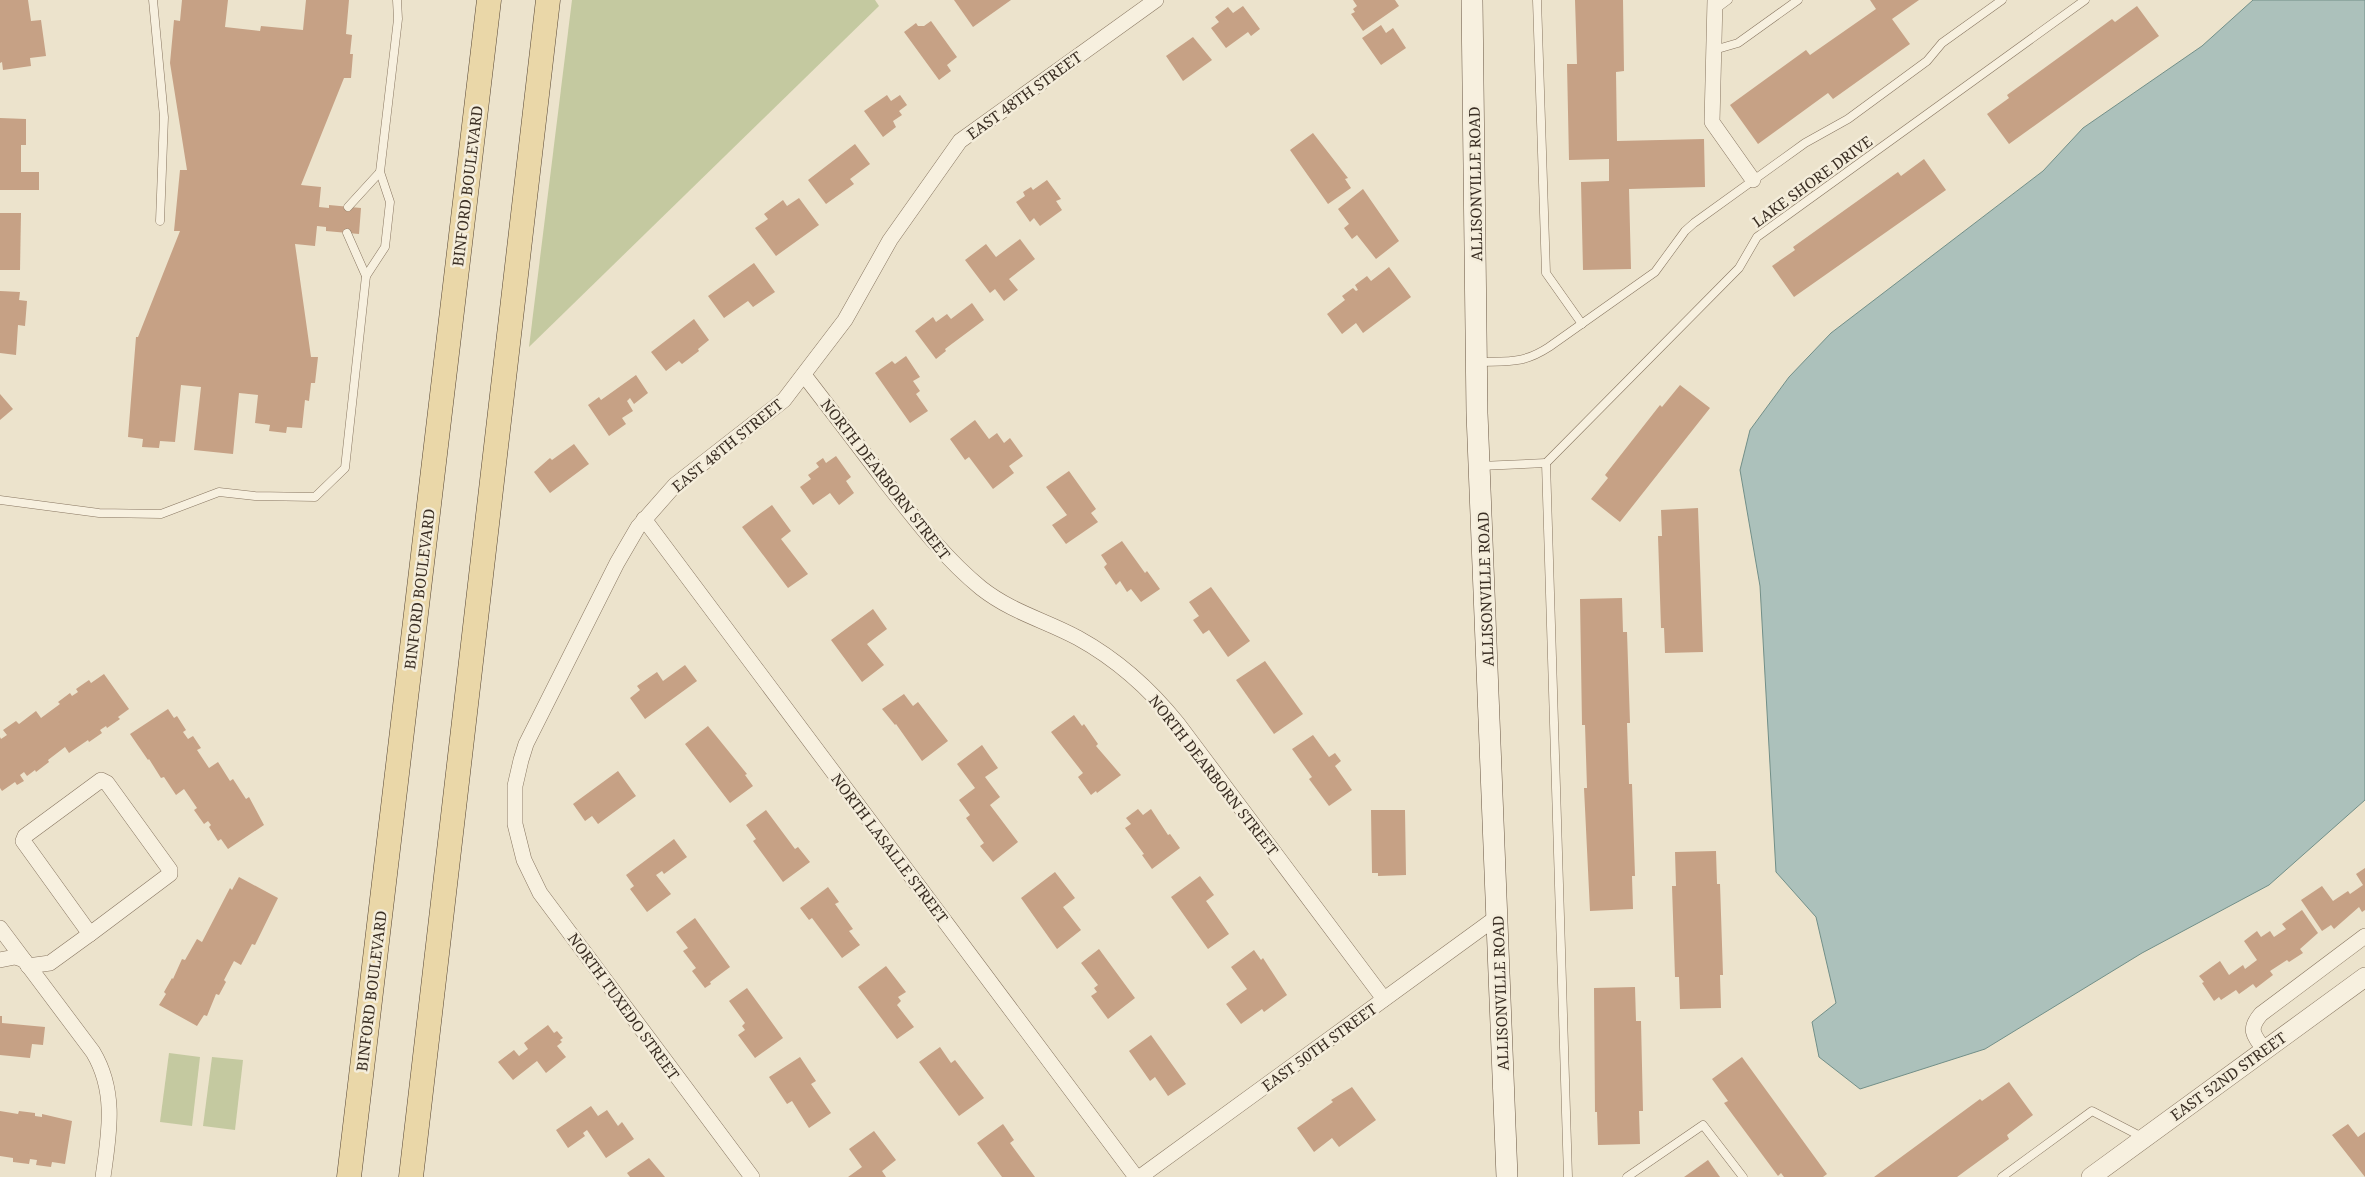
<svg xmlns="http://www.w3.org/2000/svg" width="2365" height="1177" viewBox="0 0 2365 1177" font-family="'Noto Serif',serif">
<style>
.green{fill:#c4c9a0}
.water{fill:#acc1bb;stroke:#728f88}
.building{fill:#c6a185}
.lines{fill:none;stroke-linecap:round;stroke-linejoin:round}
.service-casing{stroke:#887661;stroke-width:9}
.minor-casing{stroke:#887661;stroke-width:16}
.tertiary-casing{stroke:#887661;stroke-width:20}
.secondary-casing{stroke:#6a5744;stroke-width:22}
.primary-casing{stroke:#564534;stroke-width:25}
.service{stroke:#f7f0df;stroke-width:8}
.minor{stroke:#f7f0df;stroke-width:15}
.tertiary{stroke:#f7f0df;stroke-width:19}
.secondary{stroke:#f7f0df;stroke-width:21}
.primary{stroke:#ead7a8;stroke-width:24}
.labels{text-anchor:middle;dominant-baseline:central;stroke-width:5;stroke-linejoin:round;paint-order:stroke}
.street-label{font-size:15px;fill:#3a2e23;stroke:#f4eddb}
</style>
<rect width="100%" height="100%" fill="#ece3cc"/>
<!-- green -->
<g class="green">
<path d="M572,0H875L879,6L529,347Z"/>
<path d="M169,1053L200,1057L192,1126L160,1122Z"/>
<path d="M212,1057L243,1060L235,1130L203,1126Z"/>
</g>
<!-- water -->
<path class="water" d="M2253,0H2365V800L2269,885L2142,953L1985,1049L1860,1089L1819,1057L1812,1022L1836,1003L1816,917L1776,872L1760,586L1740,470L1750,430L1789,377L1831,333L2043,171L2083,128L2202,46Z"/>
<!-- building -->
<g class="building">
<path d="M0,0H28L31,21L41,20L46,56L30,58L31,66L3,70L2,62L0,63Z"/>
<path d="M182,0H228L225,27L260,31L261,26L303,30L306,0H349L346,34L352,35L350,54H353L351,78H344L301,185L321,187L319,207L329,208V205L361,208L359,234L326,231V227L317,226L315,246L295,244L311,357H318L315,383H311L309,401L305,400L302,428L287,427L286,433L269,431L270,425L255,423L258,395L239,393L233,454L194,450L201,387L181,385L175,442L160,441L159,448L142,447L143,439L128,437L136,337H138L180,231H174L180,170H187L170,63L174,20L180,21Z"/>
<path d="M954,0H1011L973,27Z"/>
<path d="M1353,0H1395L1399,6L1363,31L1351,14L1355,12L1353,9L1357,6Z"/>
<path d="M1575,0H1623L1624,71L1616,72L1617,141L1704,139L1705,187L1629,189L1631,269L1583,270L1581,182L1609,181V159L1569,160L1567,64H1577Z"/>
<path d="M1870,0H1919L1892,19L1910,44L1833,99L1828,93L1758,144L1730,105L1806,50L1810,55L1876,9Z"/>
<path d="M1243,6L1260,29L1251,36L1248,32L1226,48L1211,28L1219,22L1215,17L1228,7L1233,13Z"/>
<path d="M2137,6L2159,36L2009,144L1987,114L2009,98L2007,95L2112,19L2115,22Z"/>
<path d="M931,21L957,57L947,65L951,71L939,80L904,32L916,23L918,26H924Z"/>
<path d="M1381,25L1386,33L1393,28L1406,48L1381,65L1362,38Z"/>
<path d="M1193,37L1212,60L1183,81L1166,56Z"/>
<path d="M887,95L891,101L900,95L907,105L899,111L902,115L893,121L896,127L883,137L864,111Z"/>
<path d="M0,118L26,119V145H21V172H39V190H0Z"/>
<path d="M1313,133L1348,178L1345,179L1351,188L1328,204L1290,150Z"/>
<path d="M855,144L870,164L850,179L854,184L826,204L808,180Z"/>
<path d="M1924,159L1946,190L1794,297L1772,266L1795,250L1793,247L1898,172L1901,176Z"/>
<path d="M1047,180L1061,199L1056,201L1062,210L1040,226L1034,218L1030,222L1016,202L1025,196L1023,192L1031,187L1033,190Z"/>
<path d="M1363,189L1399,241L1376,259L1357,235L1352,239L1344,228L1349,224L1338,209Z"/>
<path d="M799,198L819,225L776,256L755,228L768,219L764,214L783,200L787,206Z"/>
<path d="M0,213H21L20,270H0Z"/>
<path d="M1020,239L1035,259L1009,279L1018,290L1004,301L995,289L990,293L965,260L986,244L996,257Z"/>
<path d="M754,263L775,292L753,307L748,301L724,318L708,296Z"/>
<path d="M1389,267L1411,297L1363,333L1356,323L1342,334L1327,314L1345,300L1342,296L1353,288L1356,291L1358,290L1355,285L1367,276L1371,281Z"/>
<path d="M0,291L20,292L19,300L27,301L25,326L18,325L16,355L0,353Z"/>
<path d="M972,303L984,320L945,349L946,351L936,359L915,331L933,317L936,322L947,314L951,319Z"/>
<path d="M694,319L709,340L698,349L699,351L682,364L679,361L666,371L651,352Z"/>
<path d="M906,356L920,377L913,381L920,391L916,394L928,411L910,423L875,373L892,361L895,364Z"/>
<path d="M636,375L648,393L634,404L630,398L627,401L633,411L622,418L626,424L609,436L588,405L599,397L601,400Z"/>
<path d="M1680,385L1710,408L1620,522L1591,499L1608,478L1605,475L1660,405L1662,407Z"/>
<path d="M0,394L13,409L0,420Z"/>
<path d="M975,420L989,439L997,433L1004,443L1010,438L1023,456L1009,466L1014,473L993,489L969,457L965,460L950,439Z"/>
<path d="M574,444L589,464L550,493L534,472L550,458L552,460Z"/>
<path d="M836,456L851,477L846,481L854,493L839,505L830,493L813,505L800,487L811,479L808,475L819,467L816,463L823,458L826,463Z"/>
<path d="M1069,471L1096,509L1091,513L1098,522L1066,544L1052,525L1067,515L1046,487Z"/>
<path d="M772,505L791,531L781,539L808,574L788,588L742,527Z"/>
<path d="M1698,508L1703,652L1665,653L1664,628H1661L1658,536H1662L1661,510Z"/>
<path d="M1122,541L1145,573L1147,571L1160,589L1141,602L1131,589L1127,592L1120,581L1116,585L1104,567L1107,564L1101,555Z"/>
<path d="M1211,587L1250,641L1228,657L1209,630L1203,634L1193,620L1199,616L1189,602Z"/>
<path d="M1622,598L1623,632H1627L1630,723H1627L1629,784H1632L1635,876H1632L1633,909L1590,911L1584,788H1587L1585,725H1582L1580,599Z"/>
<path d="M873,609L887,629L867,644L884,665L862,682L831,640Z"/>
<path d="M1265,661L1303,714L1274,734L1236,680Z"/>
<path d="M685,665L697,681L645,719L630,698L640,690L637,686L657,672L663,681Z"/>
<path d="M104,674L129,709L118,717L120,719L107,728L106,726L100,730L102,733L89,742L88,740L69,753L65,747L48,760L49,762L36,772L35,770L27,776L24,772L20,775L24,781L17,785L15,782L2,791L0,788V737L1,739L7,735L3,730L16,721L19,724L36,711L41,718L60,704L58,702L70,693L72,696L78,692L76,689L89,680L91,683Z"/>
<path d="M904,694L913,706L918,702L948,741L922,761L896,724L895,725L882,709Z"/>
<path d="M168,709L174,718L177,716L186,730L183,732L188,739L193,736L201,748L197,750L209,768L218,762L230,781L233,779L246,799L249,797L264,825L228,849L221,839L218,841L209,827L211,825L208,821L204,824L194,810L197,808L184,789L176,795L164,777L161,778L149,759L148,760L130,734Z"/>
<path d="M1074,715L1082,726L1084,724L1098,744L1096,746L1121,775L1097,793L1096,791L1091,795L1078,777L1083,773L1051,732Z"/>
<path d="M708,726L747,774L745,775L753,786L730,803L685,744Z"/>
<path d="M1313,735L1329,757L1335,753L1341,761L1335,766L1352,790L1329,806L1309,779L1312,777L1292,749Z"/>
<path d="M982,745L998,768L985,777L1000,797L990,805L1018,842L993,862L980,846L984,843L966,818L970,815L959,800L975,788L957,764Z"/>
<path d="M618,771L636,796L598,824L592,816L585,821L573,804Z"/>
<path d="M1138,809L1143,815L1151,809L1168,835L1170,834L1180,848L1152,869L1142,855L1144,854L1125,828L1131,824L1126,818Z"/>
<path d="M766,810L795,849L798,847L810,862L783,882L753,841L756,839L746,825Z"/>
<path d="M1371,810H1405L1406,875L1378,876V873H1372Z"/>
<path d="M674,839L687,857L664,874L662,871L656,875L671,894L647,912L630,889L634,886L626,875Z"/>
<path d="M1716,851L1717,884H1720L1723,975H1720L1721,1008L1680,1009L1679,977H1675L1672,886H1676L1675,852Z"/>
<path d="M2365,868V910L2362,912L2359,907L2334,929L2331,925L2322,931L2301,900L2322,886L2333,901L2348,891L2350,894L2363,885L2356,874Z"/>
<path d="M1055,872L1075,898L1063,907L1081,930L1057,949L1021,898Z"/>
<path d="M1200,876L1214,895L1206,901L1229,934L1208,949L1171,897Z"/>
<path d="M239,877L278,898L255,945L252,944L241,965L234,961L224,980L226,982L219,995L216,994L207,1016L204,1015L197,1026L159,1005L166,994L164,992L172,978L173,979L182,959L185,960L197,939L202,942L230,888L232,890Z"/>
<path d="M828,887L839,902L835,904L853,929L849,931L860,945L842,958L812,918L809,920L800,908Z"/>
<path d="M2302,910L2318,933L2300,949L2303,953L2289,962L2287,960L2270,971L2273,975L2256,988L2253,984L2239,994L2236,990L2221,1000L2219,997L2214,1001L2202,983L2204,982L2199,976L2220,961L2229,975L2243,965L2245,969L2257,960L2244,941L2257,931L2261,937L2270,931L2274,937L2286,929L2282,924Z"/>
<path d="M695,918L730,967L710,982L711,984L705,988L692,971L696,968L683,951L688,948L676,932Z"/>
<path d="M1099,949L1135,998L1108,1019L1091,996L1097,992L1094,988L1098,985L1081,963Z"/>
<path d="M1254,950L1261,960L1263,958L1287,995L1264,1012L1262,1009L1241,1024L1226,1004L1247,989L1231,967Z"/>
<path d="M886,966L906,992L898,997L901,1001L897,1005L914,1027L897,1039L858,987Z"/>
<path d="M1635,987L1636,1021H1641L1643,1111H1639L1640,1144L1598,1145L1597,1112H1595L1594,988Z"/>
<path d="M747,988L783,1038L755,1058L738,1035L745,1030L742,1026L745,1023L729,1001Z"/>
<path d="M0,1016H2V1023L45,1027L43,1045L32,1044L30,1058L0,1055Z"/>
<path d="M548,1025L554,1033L557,1031L563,1038L560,1040L562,1042L557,1046L566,1057L546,1073L537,1061L513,1080L498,1062L514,1050L519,1056L528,1049L524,1043Z"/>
<path d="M1151,1035L1186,1084L1168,1096L1155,1077L1150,1081L1129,1051Z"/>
<path d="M940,1047L951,1063L955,1060L984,1098L959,1116L919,1062Z"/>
<path d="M800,1057L816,1081L811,1084L831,1113L809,1128L792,1101L787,1104L769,1077Z"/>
<path d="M1742,1057L1827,1174L1823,1177H1784L1781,1173L1778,1176L1724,1103L1728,1101L1712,1079Z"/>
<path d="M2009,1082L2033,1115L2007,1135L2009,1139L1957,1177H1874L1980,1099L1982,1101Z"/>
<path d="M1352,1087L1376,1120L1339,1147L1332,1138L1314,1152L1297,1128L1333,1102L1331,1100Z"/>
<path d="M591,1106L598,1116L607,1110L618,1126L622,1122L634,1139L606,1158L587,1130L583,1133L585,1136L568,1148L556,1130Z"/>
<path d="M0,1111L18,1114L19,1111L35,1113V1116L42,1117V1114L72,1121L65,1164L52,1162L51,1167L36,1165L37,1160L30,1159L29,1164L13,1162V1158L0,1156Z"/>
<path d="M1003,1124L1014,1140L1010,1143L1035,1177H1002L977,1143Z"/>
<path d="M2348,1124L2358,1137L2365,1132V1177L2332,1135Z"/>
<path d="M874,1131L896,1160L882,1171L886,1177H848L862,1167L849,1149Z"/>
<path d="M649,1158L665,1177H630L627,1173Z"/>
<path d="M1708,1160L1720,1177H1684Z"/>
</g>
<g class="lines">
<!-- service casing -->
<g class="service-casing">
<g id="service">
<path d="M153,0L164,117L160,221"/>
<path d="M1537,0L1546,273L1582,324"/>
<path d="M1716,9L1728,0"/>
<path d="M1714,50L1738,43L1798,0"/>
<path d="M348,207L380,172"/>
<path d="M347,233L366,276"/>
<path d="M1479,362C1509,361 1523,364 1549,347L1655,272L1685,231L1694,223L1805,143L1848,119L1927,61L1942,43L2002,0"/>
<path d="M1546,463L1739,268L1757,237L2085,0"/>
<path d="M1546,463L1568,1177"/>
<path d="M1480,466L1546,463"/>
<path d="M0,500L99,513L161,514L219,492L255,496L315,497L345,468L366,276L385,247L390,202L380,172L398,19L397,0"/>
<path d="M1627,1177L1703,1125L1743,1177"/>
<path d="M2002,1177L2092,1111L2144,1138"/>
</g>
</g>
<!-- minor casing -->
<g class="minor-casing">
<g id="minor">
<path d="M1715,0L1712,122L1753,180"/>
<path d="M804,375C831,410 858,445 885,481C915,519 943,557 981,588C1013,613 1045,620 1078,638C1118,660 1150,689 1178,724L1384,999"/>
<path d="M644,519L1136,1177"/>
<path d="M101,780L107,783L170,870V874L90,934L23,841L25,836Z"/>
<path d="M0,928L93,1052C117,1092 109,1134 103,1177"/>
<path d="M0,960L15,957L24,960"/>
<path d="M28,966L50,963L90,934"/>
<path d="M2264,1049C2253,1035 2248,1029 2261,1014L2365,936"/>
<path d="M752,1177L540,893L524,860L515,824V786L521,760L526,744L617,563L638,527L675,485L784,400L845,320L890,240L960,141L1156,0"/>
<path d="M1140,1177L1497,917"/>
</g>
</g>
<!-- tertiary casing -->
<g class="tertiary-casing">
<path id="tertiary" d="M2091,1177L2365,977"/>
</g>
<!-- secondary casing -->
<g class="secondary-casing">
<path id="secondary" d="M1472,0L1477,413L1507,1177"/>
</g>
<!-- primary casing -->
<g class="primary-casing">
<g id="primary">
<path d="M349,1177L489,0"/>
<path d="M411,1177L548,0"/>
</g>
</g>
<!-- service -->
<use href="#service" class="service"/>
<!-- minor -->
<use href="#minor" class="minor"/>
<!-- tertiary -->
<use href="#tertiary" class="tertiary"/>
<!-- secondary -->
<use href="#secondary" class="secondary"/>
<!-- primary -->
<use href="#primary" class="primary"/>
</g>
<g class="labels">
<!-- street labels -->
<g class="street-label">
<text transform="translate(1024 95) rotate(-36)">EAST 48TH STREET</text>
<text transform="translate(1812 181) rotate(-36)">LAKE SHORE DRIVE</text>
<text transform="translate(1475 184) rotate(-91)">ALLISONVILLE ROAD</text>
<text transform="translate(467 186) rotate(-83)">BINFORD BOULEVARD</text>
<text transform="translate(727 445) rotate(-39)">EAST 48TH STREET</text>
<text transform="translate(886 479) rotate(52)">NORTH DEARBORN STREET</text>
<text transform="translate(419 589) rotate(-83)">BINFORD BOULEVARD</text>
<text transform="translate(1485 589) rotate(-92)">ALLISONVILLE ROAD</text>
<text transform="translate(1214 775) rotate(52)">NORTH DEARBORN STREET</text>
<text transform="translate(890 848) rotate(53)">NORTH LASALLE STREET</text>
<text transform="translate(371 991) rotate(-83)">BINFORD BOULEVARD</text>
<text transform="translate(1500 993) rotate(-92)">ALLISONVILLE ROAD</text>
<text transform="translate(624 1006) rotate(54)">NORTH TUXEDO STREET</text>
<text transform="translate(1319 1047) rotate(-36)">EAST 50TH STREET</text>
<text transform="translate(2228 1076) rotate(-36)">EAST 52ND STREET</text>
</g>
</g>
</svg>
